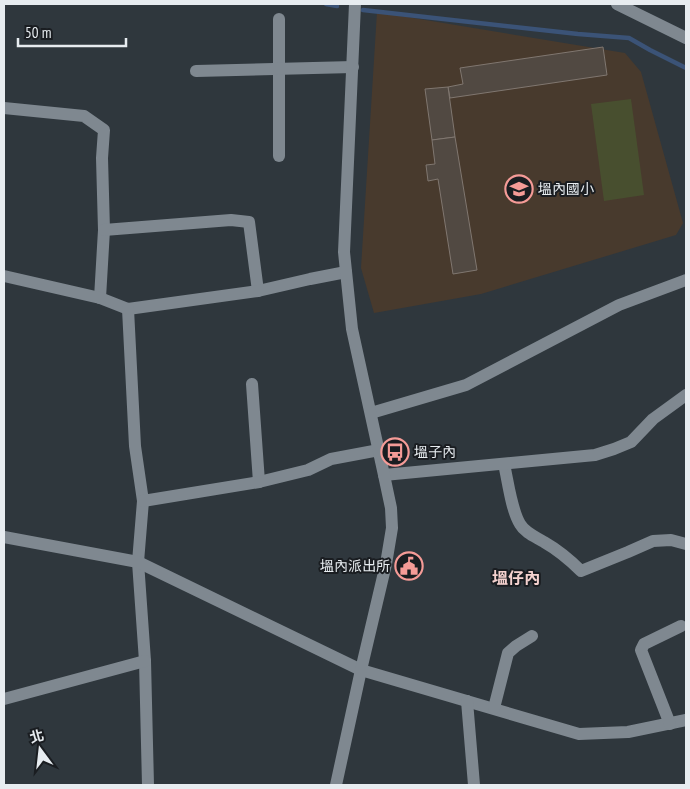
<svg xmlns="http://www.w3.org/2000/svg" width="690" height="789" viewBox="0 0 690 789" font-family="'PT Sans Narrow','Noto Sans TC',sans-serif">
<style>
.education{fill:#483a2d}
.green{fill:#484f2f}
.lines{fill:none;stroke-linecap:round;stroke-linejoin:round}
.stream{stroke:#3b5377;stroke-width:4.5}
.building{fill:#514942;stroke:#807770}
.minor{stroke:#7f8890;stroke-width:12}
.labels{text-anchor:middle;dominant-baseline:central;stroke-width:4;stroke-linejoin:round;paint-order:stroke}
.poi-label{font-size:14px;fill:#e7ecf0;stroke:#1a1d21;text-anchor:start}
.quarter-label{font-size:16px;font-weight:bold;fill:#f5d2cf;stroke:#1a1d21}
</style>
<rect width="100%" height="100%" fill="#2f373d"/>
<!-- education -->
<path class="education" d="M377,12L625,53L641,72L683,223L676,235L481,294L374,313L361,268Z"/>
<!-- green -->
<path class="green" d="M631,99L644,195L604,201L591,104Z"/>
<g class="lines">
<!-- stream -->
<g class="stream">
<path d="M326,4L337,6"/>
<path d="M363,10L578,34L629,38L650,50L686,68"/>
</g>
</g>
<!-- building -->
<g class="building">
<path d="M603,47L607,75L450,98L448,87L463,84L460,68Z"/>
<path d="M448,87L455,137L432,140L425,89Z"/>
<path d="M455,137L477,270L453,274L438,179L428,181L426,165L435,164L432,140Z"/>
</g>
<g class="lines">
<!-- minor -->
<g class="minor">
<path d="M617,4L686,38"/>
<path d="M279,19V156"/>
<path d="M196,71L353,67"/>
<path d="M4,108L84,116L104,130L102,158L104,230L100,298"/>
<path d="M104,230L231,220L249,222L258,291"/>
<path d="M4,276L100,298L128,309L258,291L310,279L346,272"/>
<path d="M128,309L135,446L143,501L138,562L145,661L148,785"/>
<path d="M252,384L259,482"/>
<path d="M371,413L466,385L619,305L686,280"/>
<path d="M504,464C508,481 511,509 520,524C525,533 536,537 544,542C558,550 570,560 581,571L628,552L653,541L671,540L686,544"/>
<path d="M384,475L595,455L614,449L631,442L653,419L686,395"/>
<path d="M143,501L259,482L308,470L331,459L379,450"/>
<path d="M4,537L138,562L361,670L579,734L628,732L686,720"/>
<path d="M4,699L145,661"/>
<path d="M467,701L474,785"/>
<path d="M494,708L508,653L516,646L532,636"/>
<path d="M670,724L641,650L644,644L681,626"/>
<path d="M336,785L361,670L386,564L392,528L391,508L384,475L352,329L344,252L355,4"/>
</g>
</g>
<!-- icons -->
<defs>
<g id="school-ring" transform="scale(1.4375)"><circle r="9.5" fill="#1a1d21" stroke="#f59b97" stroke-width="1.5"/><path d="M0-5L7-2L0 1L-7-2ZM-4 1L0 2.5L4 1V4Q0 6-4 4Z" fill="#f59b97"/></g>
<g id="bus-ring" transform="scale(1.4375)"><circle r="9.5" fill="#1a1d21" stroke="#f59b97" stroke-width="1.5"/><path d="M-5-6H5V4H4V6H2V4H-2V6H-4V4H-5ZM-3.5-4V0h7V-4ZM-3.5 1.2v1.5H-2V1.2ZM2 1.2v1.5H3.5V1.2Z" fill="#f59b97"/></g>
<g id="civic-ring" transform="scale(1.4375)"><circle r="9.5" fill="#1a1d21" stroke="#f59b97" stroke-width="1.5"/><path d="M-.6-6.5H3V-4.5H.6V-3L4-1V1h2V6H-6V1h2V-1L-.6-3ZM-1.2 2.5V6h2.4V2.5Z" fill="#f59b97"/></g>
</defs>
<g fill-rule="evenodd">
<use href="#school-ring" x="519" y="189"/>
<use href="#bus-ring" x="395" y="452"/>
<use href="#civic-ring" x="409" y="566"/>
</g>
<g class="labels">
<!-- poi labels -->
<g class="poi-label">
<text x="538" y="189">塭內國小</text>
<text x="414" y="452">塭子內</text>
<text x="390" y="566" text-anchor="end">塭內派出所</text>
</g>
<!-- quarter labels -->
<g class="quarter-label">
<text x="516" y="578">塭仔內</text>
</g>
</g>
<!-- border -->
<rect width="690" height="789" fill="none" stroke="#e7ecf0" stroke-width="10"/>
<!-- north arrow -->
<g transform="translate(40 749) rotate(345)" stroke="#1a1d21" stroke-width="4" paint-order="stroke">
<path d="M0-4L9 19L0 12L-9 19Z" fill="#e7ecf0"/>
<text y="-8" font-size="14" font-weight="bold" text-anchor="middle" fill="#e7ecf0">北</text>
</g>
<!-- scale -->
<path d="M18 38v8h108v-8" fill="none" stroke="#e7ecf0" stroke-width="2.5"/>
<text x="25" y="38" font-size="15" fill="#e7ecf0" stroke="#1a1d21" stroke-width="4" paint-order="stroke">50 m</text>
</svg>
